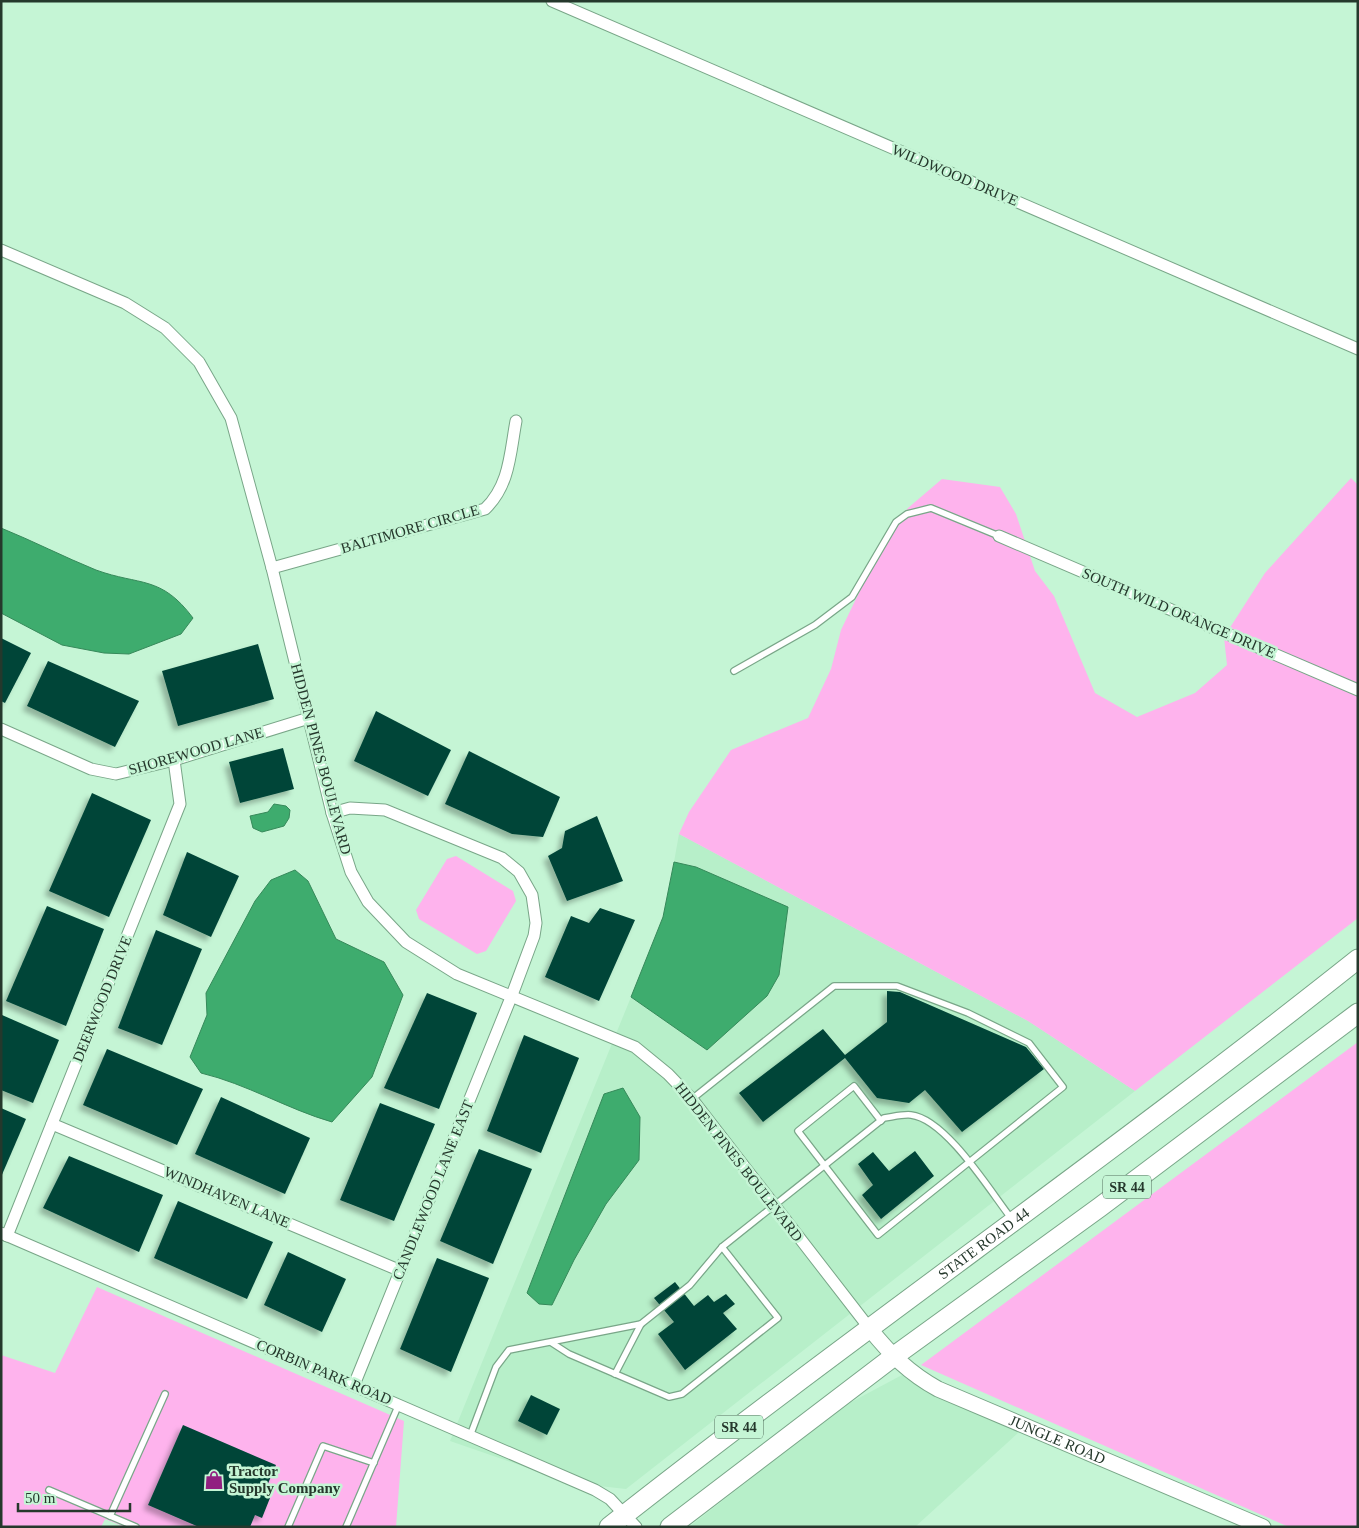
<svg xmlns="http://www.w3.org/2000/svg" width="1359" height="1528" viewBox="0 0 1359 1528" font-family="Georgia,serif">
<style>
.built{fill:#b7efc9;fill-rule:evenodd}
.green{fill:#feb3ed}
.water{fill:#3eac6e;stroke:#36895a}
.building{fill:#004538;filter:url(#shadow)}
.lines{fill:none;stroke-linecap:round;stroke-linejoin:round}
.service-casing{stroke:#79a688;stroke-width:8}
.minor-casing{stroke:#79a688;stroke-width:13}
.tertiary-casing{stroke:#79a688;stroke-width:17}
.primary-casing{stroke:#79a688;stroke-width:21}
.service{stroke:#fff;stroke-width:5.5}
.minor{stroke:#fff;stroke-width:11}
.tertiary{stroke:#fff;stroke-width:15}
.primary{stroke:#fff;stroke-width:19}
.labels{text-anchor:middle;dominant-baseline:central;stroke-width:5;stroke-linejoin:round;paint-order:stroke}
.shield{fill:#c5f5d5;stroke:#55715f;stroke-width:1}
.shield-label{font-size:14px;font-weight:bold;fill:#25382c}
.street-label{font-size:15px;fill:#25382c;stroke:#c5f5d5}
.poi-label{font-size:15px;font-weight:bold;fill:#25382c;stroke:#c5f5d5;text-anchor:start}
</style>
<defs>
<filter id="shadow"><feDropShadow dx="-4.5" dy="4.5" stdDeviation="2.5" flood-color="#0004"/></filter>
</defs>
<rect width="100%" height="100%" fill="#c5f5d5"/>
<!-- built -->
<g class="built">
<path d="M679,834L1028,1021L1135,1091L626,1489L572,1483L450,1441L631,997L707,1050L779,975L788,907L696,867L674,862ZM640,1117L639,1160L606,1204L574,1260L552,1305Z"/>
<path d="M902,1375L935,1396L1019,1432L915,1527H689L842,1407Z"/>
</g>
<!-- green -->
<g class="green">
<path d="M1351,478L1358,485V918L1135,1091L1028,1021L679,834L689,812L731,750L808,718L831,669L841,630L883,543L908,508L942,479L1000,487L1016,514L1035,571L1054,596L1095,693L1137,717L1195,693L1227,665L1224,637L1265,573Z"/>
<path d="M456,856L513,891L516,901L486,951L477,954L419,919L416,910L447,859Z"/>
<path d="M1358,1042V1527H1289L921,1365Z"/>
<path d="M97,1287L404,1421L396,1527H125L105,1519L101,1527H1V1355L55,1373Z"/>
</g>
<!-- water -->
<g class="water">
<path d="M1,528C33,541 64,557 96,570C140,586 161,575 193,618L181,634L129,654L104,653L62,645L1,613Z"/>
<path d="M274,804L286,806L290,810L289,818L284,826L262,832L253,828L250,816L268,812Z"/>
<path d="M674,862L696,867L788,907L779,975L767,996L707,1050L631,997L663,917Z"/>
<path d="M295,870L308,881L336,939L384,962L403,995L372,1077L332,1122C287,1109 247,1084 201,1073L190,1057L207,1015L206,993L255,901L271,880Z"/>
<path d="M623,1088L640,1117L639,1160L606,1204L574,1260L552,1305L539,1304L527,1293L604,1094Z"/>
</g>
<!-- building -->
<g class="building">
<path d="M1,638L31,653L5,703L1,701Z"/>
<path d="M258,644L274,699L178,726L162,671Z"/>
<path d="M48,661L139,701L115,747L27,706Z"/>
<path d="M376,711L451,750L428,796L354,761Z"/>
<path d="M283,748L294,789L240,803L229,762Z"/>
<path d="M469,751L560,797L543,837L512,834L445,804Z"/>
<path d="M92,793L151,820L109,917L49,891Z"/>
<path d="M597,816L623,881L567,901L548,856L562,848L565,831Z"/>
<path d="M187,852L239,876L211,937L163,915Z"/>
<path d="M47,906L104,929L66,1026L6,1001Z"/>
<path d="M600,908L635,920L599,1001L545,977L571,916L589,923Z"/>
<path d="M156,930L202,949L162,1045L118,1028Z"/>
<path d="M887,991L900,992L1026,1047L1044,1069L962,1132L925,1090L909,1103L877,1098L845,1058L763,1122L739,1093L823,1029L845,1055L887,1022Z"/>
<path d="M427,993L477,1013L439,1109L384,1088Z"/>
<path d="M2,1015L59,1040L33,1103L1,1090Z"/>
<path d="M524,1035L579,1058L541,1153L487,1131Z"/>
<path d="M107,1049L203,1089L177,1145L83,1105Z"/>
<path d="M221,1097L310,1138L285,1194L195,1154Z"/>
<path d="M380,1103L435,1124L394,1221L340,1200Z"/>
<path d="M1,1108L26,1119L1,1177Z"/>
<path d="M479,1149L532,1169L493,1264L440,1241Z"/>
<path d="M915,1151L934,1176L881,1219L862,1195L873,1185L858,1164L873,1152L889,1171Z"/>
<path d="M69,1156L163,1195L139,1252L43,1208Z"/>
<path d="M178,1201L273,1242L247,1299L154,1258Z"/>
<path d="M288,1252L346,1279L322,1332L264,1305Z"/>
<path d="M437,1258L489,1278L451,1372L400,1349Z"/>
<path d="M675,1282L694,1306L708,1295L714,1302L726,1294L735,1304L723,1313L737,1329L685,1370L658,1334L674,1322L654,1298Z"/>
<path d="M531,1395L560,1409L547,1435L518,1421Z"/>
<path d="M183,1425L276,1465L263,1495L270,1498L262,1518L255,1515L250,1527H199L148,1505Z"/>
</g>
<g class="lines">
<!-- service casing -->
<g class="service-casing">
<g id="service">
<path d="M734,671L815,625L852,597L896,522L907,514L931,508L999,536"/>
<path d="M692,1099L834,986H897L968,1013L1029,1043L1063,1087L878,1235L798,1131L854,1086L881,1121"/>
<path d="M552,1343L569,1354L669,1397L682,1394L778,1318L722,1247"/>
<path d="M615,1374L641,1324L690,1285L722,1247L884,1118C892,1117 903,1114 911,1115C946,1119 990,1191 1011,1218"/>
<path d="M470,1436L496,1367L509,1350L641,1324"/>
<path d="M49,1490L136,1527"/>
<path d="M110,1516L165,1394"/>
<path d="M288,1527L323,1446L374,1463"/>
<path d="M346,1527L399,1404"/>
</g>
</g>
<!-- minor casing -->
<g class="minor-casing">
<g id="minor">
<path d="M552,1L1358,349"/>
<path d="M1,250L125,303L165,328L199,362L231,418L272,568L332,813L351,872L368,902L406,942L457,974L635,1047L668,1074L692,1099L870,1329"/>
<path d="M999,536L1358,690"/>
<path d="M272,568L485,509C510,485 510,453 516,421"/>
<path d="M1,729L91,769L116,774L174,760L309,718"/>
<path d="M332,813L350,808L385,810L502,858L519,872L532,895L536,923L534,936L512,995L354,1385"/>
<path d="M52,1124L401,1271"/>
<path d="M1,1233L595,1490L610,1499L636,1527"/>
<path d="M7,1236L180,804L174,760"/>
</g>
</g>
<!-- tertiary casing -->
<g class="tertiary-casing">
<g id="tertiary">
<path id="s1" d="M870,1329C890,1354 909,1373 938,1389L1263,1527"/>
</g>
</g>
<!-- primary casing -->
<g class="primary-casing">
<g id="primary">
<path id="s2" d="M609,1527C855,1333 1113,1154 1358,959"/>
<path d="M670,1527L893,1357L1100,1207L1358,1013"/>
</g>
</g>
<!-- service -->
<use href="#service" class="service"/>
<!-- minor -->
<use href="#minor" class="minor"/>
<!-- tertiary -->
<use href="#tertiary" class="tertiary"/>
<!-- primary -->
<use href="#primary" class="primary"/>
</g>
<!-- icons -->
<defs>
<g id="shop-bare" transform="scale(1.5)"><path d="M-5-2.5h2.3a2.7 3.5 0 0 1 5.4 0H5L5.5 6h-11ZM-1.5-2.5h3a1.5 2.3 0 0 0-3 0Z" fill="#912080" stroke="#c5f5d5" stroke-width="2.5" paint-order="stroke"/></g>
</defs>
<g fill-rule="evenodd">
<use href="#shop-bare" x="214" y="1480"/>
</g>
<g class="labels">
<!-- shield labels -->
<g class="shield">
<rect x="1103" y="1175.5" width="48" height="23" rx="4"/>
<rect x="715" y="1415.5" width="48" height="23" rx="4"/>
</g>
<g class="shield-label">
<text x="1127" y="1187">SR 44</text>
<text x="739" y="1427">SR 44</text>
</g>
<!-- street labels -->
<g class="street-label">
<text transform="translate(955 175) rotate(23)">WILDWOOD DRIVE</text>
<text transform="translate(410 529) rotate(-16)">BALTIMORE CIRCLE</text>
<text transform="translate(1179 613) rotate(23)">SOUTH WILD ORANGE DRIVE</text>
<text transform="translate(196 751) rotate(-16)">SHOREWOOD LANE</text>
<text transform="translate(321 759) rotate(75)">HIDDEN PINES BOULEVARD</text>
<text transform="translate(102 999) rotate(-68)">DEERWOOD DRIVE</text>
<text transform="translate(739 1162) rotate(52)">HIDDEN PINES BOULEVARD</text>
<text transform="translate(433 1190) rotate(-68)">CANDLEWOOD LANE EAST</text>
<text transform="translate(227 1197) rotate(23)">WINDHAVEN LANE</text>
<text stroke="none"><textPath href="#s2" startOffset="470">STATE ROAD 44</textPath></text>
<text transform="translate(324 1372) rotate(23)">CORBIN PARK ROAD</text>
<text stroke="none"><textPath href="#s1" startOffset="221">JUNGLE ROAD</textPath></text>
</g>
<!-- poi labels -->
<g class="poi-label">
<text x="229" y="1471">Tractor<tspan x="229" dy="17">Supply Company</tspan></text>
</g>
</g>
<!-- border -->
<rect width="1359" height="1528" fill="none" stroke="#25382c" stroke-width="5"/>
<!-- scale -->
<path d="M18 1503v8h112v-8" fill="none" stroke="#25382c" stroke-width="2.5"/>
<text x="25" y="1503" font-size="15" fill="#25382c" stroke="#c5f5d5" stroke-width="4" paint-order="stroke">50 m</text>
</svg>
